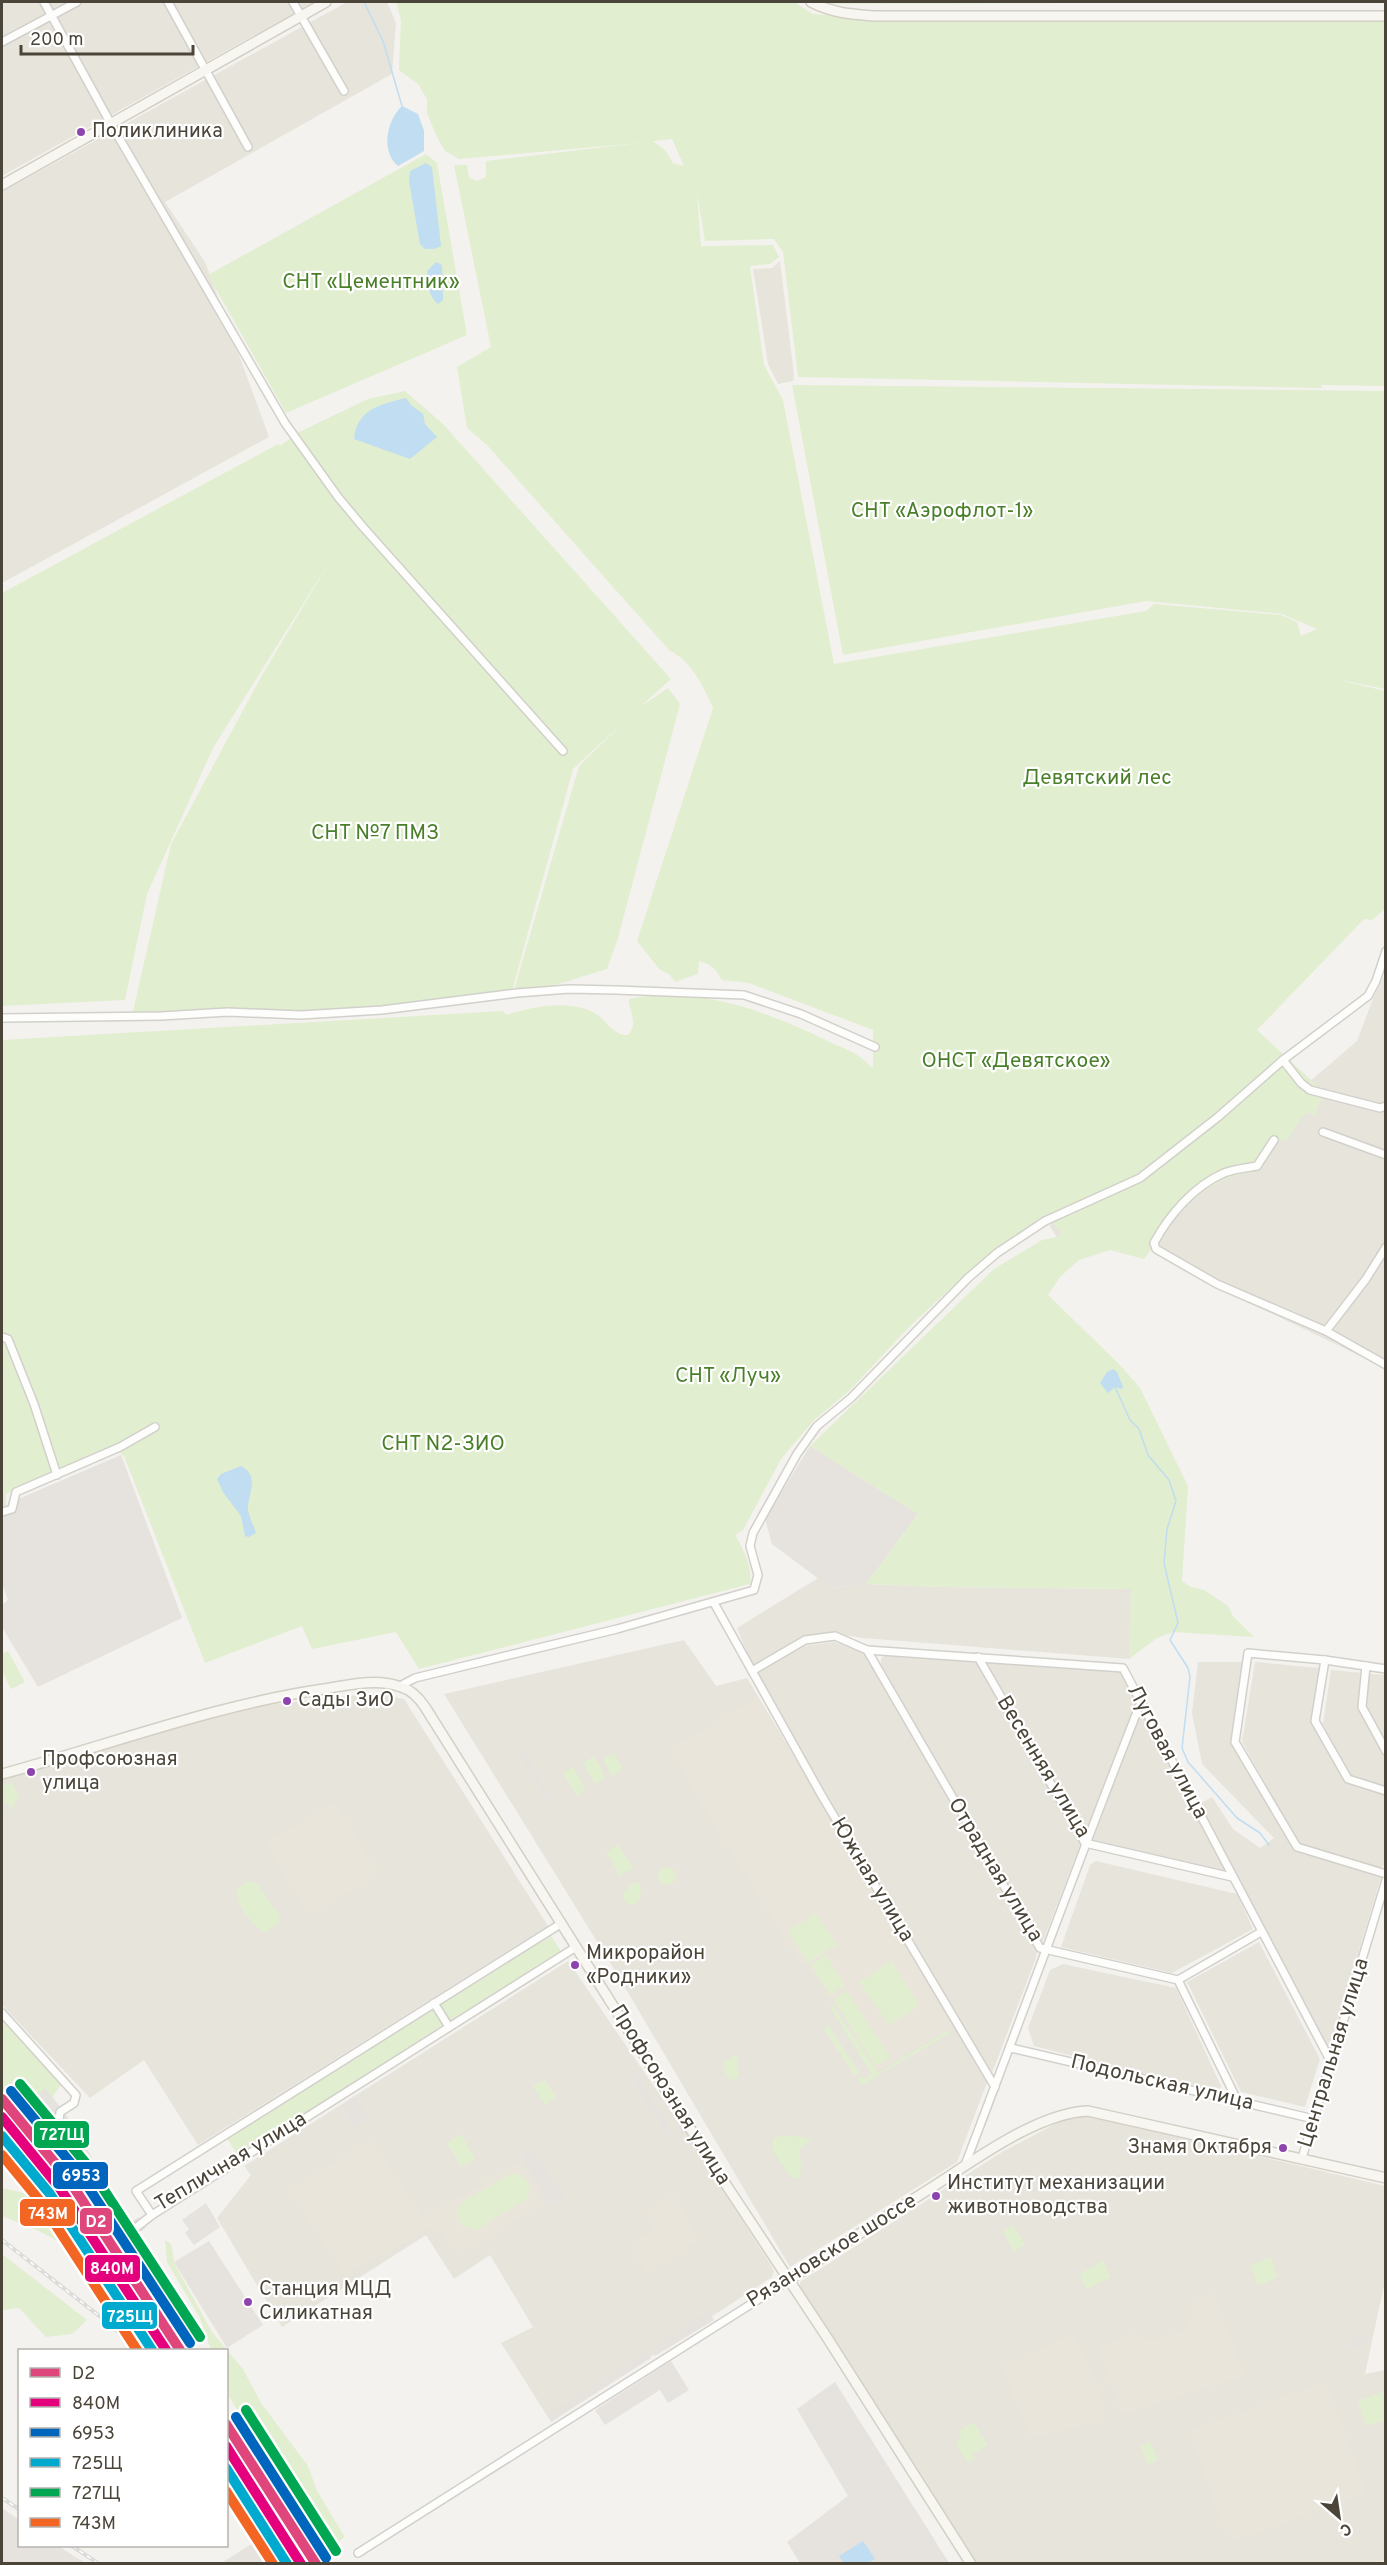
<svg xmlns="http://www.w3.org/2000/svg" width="1387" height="2565" viewBox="0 0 1387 2565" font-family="Overpass,sans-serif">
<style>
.residential{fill:#e7e4dc}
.industrial{fill:#e6e2de}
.education{fill:#eae5da}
.green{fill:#e1eecf;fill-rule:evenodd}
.parking{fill:#e6e3df}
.water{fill:#c0ddf1}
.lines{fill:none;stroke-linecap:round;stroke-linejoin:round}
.stream{stroke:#c0ddf1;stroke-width:1.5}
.street-casing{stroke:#d2d0cb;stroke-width:10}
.secondary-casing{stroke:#d3cfc5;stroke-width:12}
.street{stroke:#fdfdfc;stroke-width:7}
.secondary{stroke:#f7f6f1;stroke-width:9}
.rail-casing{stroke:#dbdbda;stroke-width:4}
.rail{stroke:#fff;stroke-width:1.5;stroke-dasharray:4.5;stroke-linecap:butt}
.rail-1-casing{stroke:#fff;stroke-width:15}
.rail-2-casing{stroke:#fff;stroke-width:15}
.rail-3-casing{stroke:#fff;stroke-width:15}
.rail-4-casing{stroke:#fff;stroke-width:15}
.rail-5-casing{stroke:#fff;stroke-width:15}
.rail-6-casing{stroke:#fff;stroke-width:15}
.rail-1{stroke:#df477c;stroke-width:10}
.rail-2{stroke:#e5007d;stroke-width:10}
.rail-3{stroke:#0065bd;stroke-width:10}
.rail-4{stroke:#00a9ce;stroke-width:10}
.rail-5{stroke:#00a651;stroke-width:10}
.rail-6{stroke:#f26522;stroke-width:10}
.bus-dot{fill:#8e44ad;stroke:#fff;stroke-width:2}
.labels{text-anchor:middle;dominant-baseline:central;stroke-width:4.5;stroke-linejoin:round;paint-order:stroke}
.bus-label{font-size:20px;fill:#4b4439;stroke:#fff;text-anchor:start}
.park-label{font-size:21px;fill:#4a7f2a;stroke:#fff}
.street-label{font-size:21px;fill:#4b4439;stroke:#fff}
.line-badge{stroke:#fff;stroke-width:2}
.badge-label{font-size:16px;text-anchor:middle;font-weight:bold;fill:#fff}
</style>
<rect width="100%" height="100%" fill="#f4f2ee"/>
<!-- residential -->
<g class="residential">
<path d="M2,2H314L2,176Z"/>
<path d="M347,2H387L396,23L392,74L165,202L205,262L269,437L2,583V192Z"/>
<path d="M780,261L794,374L793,381L778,384L768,364L753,269L772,268Z"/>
<path d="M1385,975V1368L1204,1281L1156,1252L1126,1241H1059L1049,1225L1246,1136L1357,1041L1374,996Z"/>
<path d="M818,1578L831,1588L866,1584L944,1587L1132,1589L1129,1659L863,1638L830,1633L810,1637L752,1666L737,1628Z"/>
<path d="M684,1640L716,1686L747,1678L988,2080L957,2162L790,2267L617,1974L444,1694Z"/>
<path d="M834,1642L868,1654L1037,1951L1036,1958L992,2073L757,1677L759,1671L803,1646Z"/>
<path d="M887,1654L977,1661L1081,1843L1043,1941L1036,1938L881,1664V1658Z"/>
<path d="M988,1661L1121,1672L1136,1704L1085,1835H1083L985,1664Z"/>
<path d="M1198,1662H1243L1232,1738L1291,1846L1297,1852L1301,1851L1381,1877L1330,2048H1327L1197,1805L1212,1797L1233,1829L1260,1848L1274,1838L1202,1764L1192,1713Z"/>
<path d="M1255,1662L1320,1668L1312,1720L1345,1781L1385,1793L1386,1863L1380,1869L1300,1845L1242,1742Z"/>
<path d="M1331,1670L1385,1675V1788L1351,1776L1323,1724Z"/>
<path d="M376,1693L404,1699L548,1926L198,2145L144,2060L90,2098L2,2005V1776L132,1736L266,1705Z"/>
<path d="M1141,1711L1145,1714L1227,1873L1092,1842Z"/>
<path d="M1096,1861L1237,1894L1253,1929L1172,1973L1061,1947L1090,1865Z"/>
<path d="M1259,1942L1320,2059L1305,2107L1241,2092L1187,1982Z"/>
<path d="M568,1961L684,2130L769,2262L774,2271L772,2277L551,2422L501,2343L533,2327L490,2255L454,2279L426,2235L282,2327L217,2218L251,2175L244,2166Z"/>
<path d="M1063,1964L1176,1988L1221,2086L1219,2094L1034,2046L1028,2028L1050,1970Z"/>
<path d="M1086,2115L1385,2186V2281L1365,2374L1385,2370V2560L1376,2564L977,2563L800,2288V2282L1002,2152L1059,2122L1077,2116Z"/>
</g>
<!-- industrial -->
<g class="industrial">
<path d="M810,1446L918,1514L866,1584L831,1588L772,1544L765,1519Z"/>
<path d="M121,1455L182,1618L38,1687L2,1627V1605L8,1600L2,1583V1517L16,1512V1500Z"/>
<path d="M835,2382L949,2563H800L787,2542L848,2496L797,2409Z"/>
<path d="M2,2508L19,2520L20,2546H58L85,2563H2Z"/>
</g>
<!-- education -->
<g class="education">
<path d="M757,1698L952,2026L877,2071L807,1963L801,1966L729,1847L724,1843L670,1749Z"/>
<path d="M335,1802L379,1874L309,1916L265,1842Z"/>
<path d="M371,2140L423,2217L520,2162L545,2204L461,2252L448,2244L437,2224L344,2275L289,2189Z"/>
<path d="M673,2194L700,2240L646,2273L631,2249L633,2243L654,2229L644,2212Z"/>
<path d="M1213,2291L1245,2376L1122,2414L1098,2347L1136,2332L1139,2339H1158L1190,2327L1191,2300Z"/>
<path d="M1074,2333L1103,2400L1102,2420L1030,2438L1002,2367Z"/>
<path d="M1327,2382L1366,2494L1239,2539L1235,2540L1226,2535L1189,2430Z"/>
</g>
<!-- green -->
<g class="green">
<path d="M396,2H794L813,14L881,20L1385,22V386L1321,385L1322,388L798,377L783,252L774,239L705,241L697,194L701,246L773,245L779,257L770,264L750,266L764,365L783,400L834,664L1146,611L1154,604L1281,615L1297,622L1301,636L1317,629L1282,614L1146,601L843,655L792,385L1385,391V689L1331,678L1385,691V909L1372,920L1364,919L1257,1030L1325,1093L1314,1115L1307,1113L1301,1117L1289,1138L1277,1142L1256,1172C1202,1176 1174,1219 1144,1259L1110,1250L1079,1260L1060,1277L1048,1295L1119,1364L1140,1388L1188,1486L1182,1581L1191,1587L1204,1590L1228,1606L1233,1616L1254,1637L1173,1632L1157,1638L1129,1659L1131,1589L944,1587L866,1584L918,1514L810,1446L994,1269L1042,1240L1062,1236L1048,1215L977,1264L910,1326L849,1391L814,1420L781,1459L743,1530L735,1535C743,1548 753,1567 750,1584L419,1669L396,1632L312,1649L302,1626L205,1663L124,1456L114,1449L6,1494V1508L2,1509V1040L503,1011L506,1015C532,1007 569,999 594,1013C606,1019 614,1037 628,1035C639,1023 629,1013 629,999C696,985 766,1011 826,1040C837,1046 853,1051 863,1059C867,1062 870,1066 873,1068V1030L749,983L722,980C716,970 711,963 699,961L698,974L675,982L669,974L660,970L637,941L713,708C702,684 693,663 669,650L487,445L467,428L457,367L491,347L454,165H467L469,178L477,181L486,177V161L639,143L459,159L445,151L436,135L427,113V99L418,84L399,70L401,20ZM672,139L684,166L673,163L666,151L653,141Z"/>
<path d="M821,2H1298L824,4Z"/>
<path d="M426,154L437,163L467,335L286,413L208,275Z"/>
<path d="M405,391L443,424L671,679L640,707L668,688L680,704L618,938L607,969L549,987L514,990L579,766L629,717L573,769L512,991L327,1014L132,1016L171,844L261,677L335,553L213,748L147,894L125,1000L2,1006V593L278,444L280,446L299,432L368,399Z"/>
<path d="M8,1651L25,1682L11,1689L2,1671V1654Z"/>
<path d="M614,1753L623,1769L612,1776L603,1760Z"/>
<path d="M594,1756L606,1778L595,1784L583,1763Z"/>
<path d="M573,1767L586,1789L576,1795L563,1773Z"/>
<path d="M12,1783L19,1795L12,1809L8,1804L2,1801V1785Z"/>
<path d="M618,1845L633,1868L620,1876L606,1852Z"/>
<circle cx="667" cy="1876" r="9"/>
<path d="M249,1881L256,1883L279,1915V1923L266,1932C255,1930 233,1901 237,1889Z"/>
<path d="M634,1882L640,1884L641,1897L636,1904H629C616,1895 627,1889 634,1882Z"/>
<path d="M816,1913L837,1945L808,1963L788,1931Z"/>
<path d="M551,1936L561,1951L451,2021L440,2005Z"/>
<path d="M826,1955L845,1985L830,1995L811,1965Z"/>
<path d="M892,1961L919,2006L889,2025L859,1982Z"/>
<path d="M847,1991L890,2057L876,2066L834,2000Z"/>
<path d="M832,2004L878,2073L949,2030L950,2033L862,2085L858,2079L861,2077L864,2079L872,2074L830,2008Z"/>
<path d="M433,2009L443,2025L239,2157L226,2137Z"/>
<path d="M2,2018L61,2085L42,2112L60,2126L94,2197L119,2237L114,2238L31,2122L2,2089Z"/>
<path d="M828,2025L859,2072L855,2076L824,2029Z"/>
<path d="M736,2054L739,2077L730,2081L723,2068L724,2062Z"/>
<path d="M545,2080L556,2097L545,2105L533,2086Z"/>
<path d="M2,2118L39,2183L71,2214L102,2255L163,2348L142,2350L117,2327L108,2297L72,2249L41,2232L2,2216V2188L24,2193L18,2173L2,2158Z"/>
<path d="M461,2134L475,2159L461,2167L447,2143Z"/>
<path d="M787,2135L812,2139L800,2148L801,2171L798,2179L790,2177L772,2149L773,2138Z"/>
<path d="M517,2174C529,2178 533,2188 527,2199L476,2230L462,2226L456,2213L464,2201L509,2175Z"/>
<path d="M1013,2225L1025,2245L1014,2251L1003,2232Z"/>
<path d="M165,2240L171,2244L175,2265L212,2332L243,2369L261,2403L308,2466L317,2491L345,2537L330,2548L319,2545L227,2393L226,2350H211L200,2318L167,2262Z"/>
<path d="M2,2254L87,2320L72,2334L46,2337L19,2308L4,2310L2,2307Z"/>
<path d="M1271,2257L1278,2277L1258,2285L1250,2265Z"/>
<path d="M1103,2261L1111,2277L1087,2289L1079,2274Z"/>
<path d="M1385,2391V2420L1366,2426L1358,2401Z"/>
<path d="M973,2422L988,2445L972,2454L975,2458L968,2463L955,2443L962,2438L958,2432Z"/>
<path d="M1150,2441L1158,2460L1148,2465L1140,2446Z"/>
<path d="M238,2494L287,2563H272L232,2499Z"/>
</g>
<!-- parking -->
<g class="parking">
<path d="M522,1749L552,1802L549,1804L518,1751Z"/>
<path d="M90,1762L103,1782L90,1790L77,1766Z"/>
<path d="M635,2073L672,2131L667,2135L630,2076Z"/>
<path d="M45,2088L65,2113L131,2222L139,2217L146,2228L127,2240L124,2236L120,2239L61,2138L29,2104Z"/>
<path d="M354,2096L367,2113V2120L355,2128L341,2106Z"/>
<path d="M531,2150L565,2197L552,2206L521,2156Z"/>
<path d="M206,2203L220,2227L194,2245L185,2233L189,2229L182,2220Z"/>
<path d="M209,2241L263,2325L227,2348L174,2262Z"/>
<path d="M709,2311L714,2320L655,2356L650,2349Z"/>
<path d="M1366,2334L1368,2344L1345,2351L1347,2339Z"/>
<path d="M647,2351L651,2358L552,2421L548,2415Z"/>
<path d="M671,2361L689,2390L668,2403L660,2390L605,2425L595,2410Z"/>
<path d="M258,2540L272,2563H221L231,2557Z"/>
</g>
<!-- water -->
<g class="water">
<path d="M402,106L418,114L424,131V151L398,166C380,151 387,120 402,106Z"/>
<path d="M426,163L432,167L441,246L434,249H425L420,244L409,181L410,171Z"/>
<path d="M436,262L442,265L443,300L438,304C428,296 428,284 427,271Z"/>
<path d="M406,398L411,405L423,414L425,424L437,437L410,459L354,439C357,409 381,404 406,398Z"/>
<path d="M1113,1369L1117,1372L1123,1387L1122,1389L1115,1387L1108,1393L1100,1383L1107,1372Z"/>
<path d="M241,1466C261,1476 247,1495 248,1510C249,1517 254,1526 256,1533L249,1537L245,1536L241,1516L223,1492L217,1479L221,1474Z"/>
<path d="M241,2501C251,2505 250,2513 255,2519C267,2533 279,2545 283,2563H276C265,2543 247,2526 238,2504Z"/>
<path d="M863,2541L875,2559L868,2563H844L839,2556Z"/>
</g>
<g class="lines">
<!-- stream -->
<g class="stream">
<path d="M364,2L383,41L402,106"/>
<path d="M1115,1387L1130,1420L1139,1429L1148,1455L1169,1480L1176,1501L1167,1529L1164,1563L1178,1623L1170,1640L1188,1668L1190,1677L1182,1748L1188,1762L1237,1818L1260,1833L1269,1845"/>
</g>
<!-- street casing -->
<g class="street-casing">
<g id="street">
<path d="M44,2L111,124L285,423L338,497L363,527L563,751"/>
<path d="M168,2L248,147"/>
<path d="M293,2L344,91"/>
<path d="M2,42L77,2"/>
<path d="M2,1018L161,1016L228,1012L301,1015L382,1010L517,993L569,989L616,990L744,995L801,1014L875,1047"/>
<path d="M1283,1060L1301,1083L1310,1090L1380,1108L1386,1106"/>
<path d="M1323,1132L1386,1155"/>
<path d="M1274,1140L1257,1166C1246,1168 1234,1169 1224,1173C1194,1186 1169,1215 1154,1243L1156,1249L1217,1284L1326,1331"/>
<path d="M1386,1247L1366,1279L1326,1331L1386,1365"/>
<path d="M2,1337L8,1339L34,1404L57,1475"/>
<path d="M2,1512L12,1509L16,1492L120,1447L155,1427"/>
<path d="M714,1603L822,1796L995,2087"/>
<path d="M867,1650L1040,1948L1178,1980L1261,1932"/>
<path d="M978,1657L1085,1843L1232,1877"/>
<path d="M1325,1660L1315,1721L1348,1779L1386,1791"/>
<path d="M1366,1666L1362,1707L1386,1751"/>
<path d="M1386,1669L1325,1660L1248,1653L1235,1742L1297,1847L1386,1874"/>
<path d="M752,1671L805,1640L835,1636L867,1650L1123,1668L1331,2062"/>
<path d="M400,1686L415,1678L617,1629L754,1590L758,1575L750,1546L753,1533L797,1454L817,1426L851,1398L968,1278L997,1253L1045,1221L1140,1178L1218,1117L1283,1060L1368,996L1376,981L1386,951"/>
<path d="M562,1923L136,2191L152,2215L576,1947"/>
<path d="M1178,1980L1237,2100"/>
<path d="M434,2003L449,2027"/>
<path d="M2,2013L76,2095L74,2103L60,2112L59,2120L126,2230H133L152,2215"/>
<path d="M1011,2048L1314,2119"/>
<path d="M1302,2158L1386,1880"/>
<path d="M965,2165C1024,2011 1080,1855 1141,1702"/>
<path d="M358,2553L789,2280"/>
</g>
</g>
<!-- secondary casing -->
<g class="secondary-casing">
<g id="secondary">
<path d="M811,2C832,13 851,14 875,16H1386"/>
<path d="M2,185L326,2"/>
<path d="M2,1774C109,1745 214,1705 324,1689C348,1685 377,1678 401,1687C412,1690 419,1698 425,1707L717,2171L828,2339L971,2564"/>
<path d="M789,2280C837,2248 885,2217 934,2186C976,2159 1038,2113 1088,2111L1386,2178"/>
</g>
</g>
<!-- street -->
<use href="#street" class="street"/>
<!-- secondary -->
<use href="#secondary" class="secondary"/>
<!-- rail casing -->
<g class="rail-casing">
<g id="rail">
<path d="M2,2240L107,2322L138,2350"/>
<path d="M226,2451L250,2478L304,2564"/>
<path d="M2,2498L20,2510"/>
<path d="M72,2546L99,2564"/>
</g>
</g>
<!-- rail -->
<use href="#rail" class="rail"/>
<!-- rail-1 casing -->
<g class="rail-1-casing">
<g id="rail-1">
<path d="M2,2099L69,2180L180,2350"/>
<path d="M226,2424L316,2564"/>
</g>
</g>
<!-- rail-2 casing -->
<g class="rail-2-casing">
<g id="rail-2">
<path d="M2,2117L59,2187L166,2350"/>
<path d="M226,2446L301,2564"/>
</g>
</g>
<!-- rail-3 casing -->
<g class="rail-3-casing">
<g id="rail-3">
<path d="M11,2091L79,2173L190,2343"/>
<path d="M236,2417L326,2558"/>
</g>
</g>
<!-- rail-4 casing -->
<g class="rail-4-casing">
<g id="rail-4">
<path d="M2,2136L50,2194L152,2350"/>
<path d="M226,2468L287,2564"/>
</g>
</g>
<!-- rail-5 casing -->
<g class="rail-5-casing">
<g id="rail-5">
<path d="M20,2084L89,2167L200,2337"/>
<path d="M246,2410L336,2551"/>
</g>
</g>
<!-- rail-6 casing -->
<g class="rail-6-casing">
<g id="rail-6">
<path d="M2,2155L40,2201L137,2350"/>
<path d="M226,2491L273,2564"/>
</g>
</g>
<!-- rail-1 -->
<use href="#rail-1" class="rail-1"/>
<!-- rail-2 -->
<use href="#rail-2" class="rail-2"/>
<!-- rail-3 -->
<use href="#rail-3" class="rail-3"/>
<!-- rail-4 -->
<use href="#rail-4" class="rail-4"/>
<!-- rail-5 -->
<use href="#rail-5" class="rail-5"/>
<!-- rail-6 -->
<use href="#rail-6" class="rail-6"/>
</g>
<!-- markers -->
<g class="bus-dot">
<circle cx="81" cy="132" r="5"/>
<circle cx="287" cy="1701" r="5"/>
<circle cx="31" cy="1772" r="5"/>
<circle cx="575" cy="1965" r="5"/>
<circle cx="1283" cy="2148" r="5"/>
<circle cx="936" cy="2196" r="5"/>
<circle cx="248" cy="2302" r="5"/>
</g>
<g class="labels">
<!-- bus labels -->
<g class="bus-label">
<text x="92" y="132">Поликлиника</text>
<text x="298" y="1701">Сады ЗиО</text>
<text x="42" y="1760">Профсоюзная<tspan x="42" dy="24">улица</tspan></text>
<text x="586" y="1954">Микрорайон<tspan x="586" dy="24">«Родники»</tspan></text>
<text x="1272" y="2148" text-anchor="end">Знамя Октября</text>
<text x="947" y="2184">Институт механизации<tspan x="947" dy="24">животноводства</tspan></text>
<text x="259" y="2290">Станция МЦД<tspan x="259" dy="24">Силикатная</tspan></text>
</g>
<!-- park labels -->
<g class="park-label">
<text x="371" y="282">СНТ «Цементник»</text>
<text x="942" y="511">СНТ «Аэрофлот-1»</text>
<text x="1097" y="778">Девятский лес</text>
<text x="375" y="833">СНТ №7 ПМЗ</text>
<text x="1016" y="1061">ОНСТ «Девятское»</text>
<text x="728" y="1376">СНТ «Луч»</text>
<text x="443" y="1444">СНТ N2-ЗИО</text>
</g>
<!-- street labels -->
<g class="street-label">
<text transform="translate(1167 1752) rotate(62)">Луговая улица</text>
<text transform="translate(1043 1767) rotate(59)">Весенняя улица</text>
<text transform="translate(995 1870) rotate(59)">Отрадная улица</text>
<text transform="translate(872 1880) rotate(59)">Южная улица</text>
<text transform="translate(1334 2053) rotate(-73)">Центральная улица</text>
<text transform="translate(1162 2083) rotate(13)">Подольская улица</text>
<text transform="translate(670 2095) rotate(58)">Профсоюзная улица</text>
<text transform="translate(231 2162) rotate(-31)">Тепличная улица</text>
<text transform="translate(832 2251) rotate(-32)">Рязановское шоссе</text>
</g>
</g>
<g class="line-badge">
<rect x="33" y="2120" width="57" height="29" rx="6" fill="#00a651"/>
<rect x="52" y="2161" width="57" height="29" rx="6" fill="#0065bd"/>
<rect x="19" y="2198" width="57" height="29" rx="6" fill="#f26522"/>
<rect x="79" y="2207" width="34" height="28" rx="6" fill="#df477c"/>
<rect x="84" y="2254" width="57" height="29" rx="6" fill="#e5007d"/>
<rect x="101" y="2301" width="57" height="29" rx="6" fill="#00a9ce"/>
</g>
<g class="badge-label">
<text x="62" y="2140">727Щ</text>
<text x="81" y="2181">6953</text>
<text x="48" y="2219">743М</text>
<text x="96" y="2227">D2</text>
<text x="112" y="2274">840М</text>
<text x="130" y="2322">725Щ</text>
</g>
<!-- border -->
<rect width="1387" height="2565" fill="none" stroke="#4b4439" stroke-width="6"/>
<!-- legend -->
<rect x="18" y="2349" width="210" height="198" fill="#ffffff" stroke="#b7b4b0" stroke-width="1.5"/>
<rect x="30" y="2368" width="30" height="9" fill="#df477c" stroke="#b7b4b0" stroke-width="1.5"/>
<text x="72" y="2379" font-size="18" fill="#4b4439">D2</text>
<rect x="30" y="2398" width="30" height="9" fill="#e5007d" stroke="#b7b4b0" stroke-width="1.5"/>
<text x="72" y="2409" font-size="18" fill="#4b4439">840М</text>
<rect x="30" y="2428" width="30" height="9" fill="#0065bd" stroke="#b7b4b0" stroke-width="1.5"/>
<text x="72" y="2439" font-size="18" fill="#4b4439">6953</text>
<rect x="30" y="2458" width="30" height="9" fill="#00a9ce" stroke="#b7b4b0" stroke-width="1.5"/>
<text x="72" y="2469" font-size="18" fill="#4b4439">725Щ</text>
<rect x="30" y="2488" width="30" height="9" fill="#00a651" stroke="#b7b4b0" stroke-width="1.5"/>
<text x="72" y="2499" font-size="18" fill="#4b4439">727Щ</text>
<rect x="30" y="2518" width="30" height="9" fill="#f26522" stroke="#b7b4b0" stroke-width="1.5"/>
<text x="72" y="2529" font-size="18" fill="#4b4439">743М</text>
<!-- north arrow -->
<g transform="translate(1339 2517) rotate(151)" stroke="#ffffff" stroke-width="4.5" paint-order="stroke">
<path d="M0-4.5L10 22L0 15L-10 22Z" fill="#4b4439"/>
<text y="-9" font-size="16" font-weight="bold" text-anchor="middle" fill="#4b4439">С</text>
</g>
<!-- scale -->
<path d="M21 45v9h172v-9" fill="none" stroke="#4b4439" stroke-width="3"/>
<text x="30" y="45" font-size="18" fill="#4b4439" stroke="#ffffff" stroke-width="4.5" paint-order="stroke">200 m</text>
</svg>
